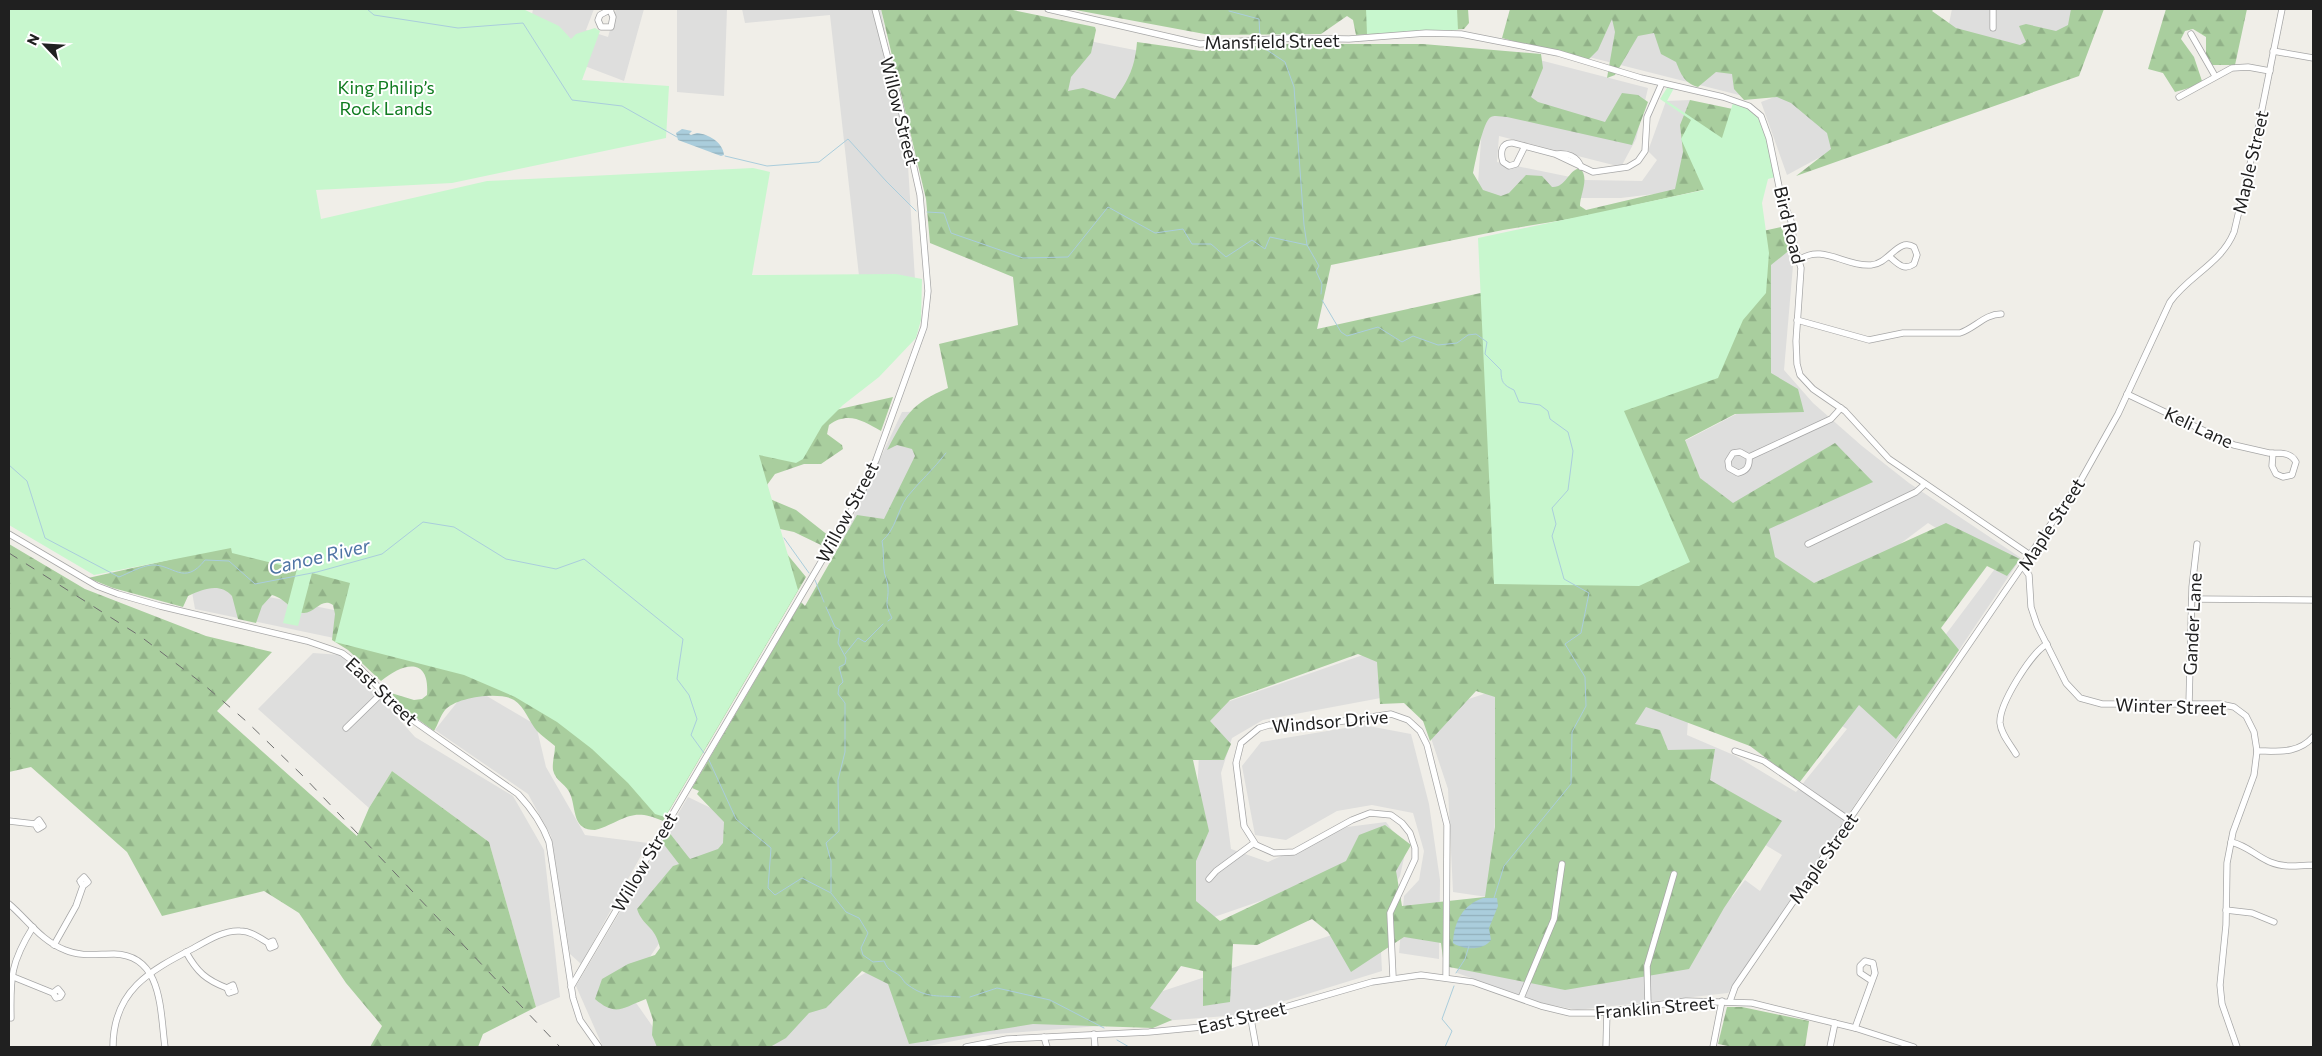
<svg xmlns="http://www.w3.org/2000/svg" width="2322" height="1056" viewBox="0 0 2322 1056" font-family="Commissioner,sans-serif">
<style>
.residential{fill:#dededd}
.forest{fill:url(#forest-firs);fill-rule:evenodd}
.park{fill:#c8f7ce}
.water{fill:url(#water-rules)}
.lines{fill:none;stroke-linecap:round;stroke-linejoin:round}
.stream{stroke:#aacddc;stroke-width:1}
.minor-casing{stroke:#a7a7a7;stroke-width:7}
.minor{stroke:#fff;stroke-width:5.5}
.rail{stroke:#6e6e6e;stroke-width:1;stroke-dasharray:10 10;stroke-linecap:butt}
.labels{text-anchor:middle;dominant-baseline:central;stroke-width:4;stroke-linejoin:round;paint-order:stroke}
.street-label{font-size:18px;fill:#202020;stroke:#fff}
.park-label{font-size:18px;fill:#117c21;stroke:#fff}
.water-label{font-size:19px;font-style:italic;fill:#4e74a4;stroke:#fff}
</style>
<defs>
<pattern id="forest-firs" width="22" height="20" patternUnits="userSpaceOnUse" patternTransform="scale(1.25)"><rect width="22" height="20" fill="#a9ce9e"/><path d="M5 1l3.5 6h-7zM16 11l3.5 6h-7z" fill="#91b188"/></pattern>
<pattern id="water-rules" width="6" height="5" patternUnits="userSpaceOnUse" patternTransform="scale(1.25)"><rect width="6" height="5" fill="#aacddc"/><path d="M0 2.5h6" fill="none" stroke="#92b0bc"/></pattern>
</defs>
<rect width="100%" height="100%" fill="#f0eee8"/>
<!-- residential -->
<g class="residential">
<path d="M533,9H594L586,30L608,37L616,9H644L624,81L527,44Z"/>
<path d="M677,9H727L724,96L677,92Z"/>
<path d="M742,9H881L908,165L915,280L859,276L830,15L745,23Z"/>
<path d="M1590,9H1627L1753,58L1743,96L1577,54Z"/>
<path d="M1952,9H2100L2018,59L1946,38Z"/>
<path d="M1074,38L1180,59L1284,55L1391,44L1512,53L1648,88L1636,139L1621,167L1499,136L1497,162L1585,180L1642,181L1657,160L1648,151L1666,101L1691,100L1679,191L1621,198H1477L1483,111L1063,102Z"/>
<path d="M1785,93L1848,142L1787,175L1761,102Z"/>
<path d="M1769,250L1794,254L1784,370L1813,403L1862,446L1909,483L2021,558L1728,993L1577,1010L1542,1003L1457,973L1464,952L1629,980L1641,960L1680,858L1732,897L1745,880L1760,891L1782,855L1710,812L1625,731L1641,700L1688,720L1687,735L1736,756L1796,792L1847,729L1709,645L1887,713L1997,566L1928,523L1844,586L1794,589L1760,533L1859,479L1727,532L1677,445L1769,397Z"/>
<path d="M943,411L841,608L815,598L902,412Z"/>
<path d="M190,581L339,611L334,638L195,609Z"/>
<path d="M1386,647V697L1263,720L1232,738L1221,773L1231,849L1268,862L1347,827L1386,822L1406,849L1400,876L1379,911L1382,971L1239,1015L983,1035L924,1047H738L963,916L1163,991L1353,928V869L1191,925L1201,711Z"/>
<path d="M313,653L341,655L415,737L513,796L544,850L560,997L536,1007L489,842L392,771L369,808L258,709Z"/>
<path d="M470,686L536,725L546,767L585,835L648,843L581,964L570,954L551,836L528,794L435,730Z"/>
<path d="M1496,690L1494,898L1453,892L1448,789L1423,714Z"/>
<path d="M1363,725L1411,734L1429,804L1440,880L1439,959L1399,953L1404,896L1419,880L1424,851L1413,813L1372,805L1337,811L1286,840L1255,835L1242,766L1261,742Z"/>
<path d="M688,797L742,823L627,990L667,1047H603L576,986Z"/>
</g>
<!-- forest -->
<g class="forest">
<path d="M881,9H1008L1095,27L1096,30L1091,53L1071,77L1068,91L1083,88L1115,99C1129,79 1135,67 1137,42L1201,51L1282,44H1423L1541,54L1543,68L1531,97L1538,102L1605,122L1622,93L1638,95L1648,102L1632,145L1507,117C1502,117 1495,115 1491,117C1483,120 1475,164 1473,173L1483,190L1501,196L1509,193L1526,175L1542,176L1552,187C1566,188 1568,170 1580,168C1590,178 1580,194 1580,206L1586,210L1675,189L1683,152L1680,125L1690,100L1747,112L1769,175L1582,217L1503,230L1331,265L1317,329L1781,227L1791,249L1771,265V373L1798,389L1804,412L1735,414L1685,440L1700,478L1733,503L1835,443L1873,482L1769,529L1775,557L1814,583L1946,523L2020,559L2007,576L1987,566L1941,628L1959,650L1896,739L1859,705L1799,783L1750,746L1646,707L1635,724L1660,730L1668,750L1715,749L1710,780L1782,821L1724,908L1689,969L1565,990L1444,966L1441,943L1404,937L1351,972L1328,932L1312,919L1257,945L1233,944L1230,1002L1203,1006V971L1181,966L1150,1008L1172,1020L1153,1028L1033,1024L909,1044L888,984L862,971L826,1008L809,1013L786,1038L770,1047H657L652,1035L653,1020L646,999C622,1008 616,1017 595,999L602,979L628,964L655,955L660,948C655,925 643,927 637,909L673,866L679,864L662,842L668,831L690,859L718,849L723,843L724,822L697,794L699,791L692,788L801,602L805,606L857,515L884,519L915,456L912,449L897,445L887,450C906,415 910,404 948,388L939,344L1018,325L1013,277L930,243L926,199ZM1358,654L1377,662L1380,704L1404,703L1423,721L1430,741L1476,691L1495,697V827L1485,897L1402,906L1396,871L1411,845L1385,825L1359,835L1346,861L1220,921L1196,901V861L1209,831L1193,760H1224L1231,744L1210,721L1230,700Z"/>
<path d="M1070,9H1468L1469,23L1464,29L1356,35L1353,20L1347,16L1321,34L1210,35Z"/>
<path d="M1510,9H1934L1932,11L1956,28L2020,45L2026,42L2019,26L2026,24L2056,31L2068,25L2071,9H2104L2079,76L1796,176L1831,149L1827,133L1791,103L1777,97L1744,100L1734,89L1732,74L1716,72L1698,87C1684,83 1681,74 1676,62L1661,54L1654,33L1638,36L1615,75L1607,78L1615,32L1612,19L1598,50L1586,62L1502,38Z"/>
<path d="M2166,9H2247L2235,65H2206V37L2193,29L2185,31L2181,39L2194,57L2203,84L2175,92L2163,73L2148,69Z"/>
<path d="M893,397L881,431C863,421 848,411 829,425L827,434L842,445L843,449L821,464H804L775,474L767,485L770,499L796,510L829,536L823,546L794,532L780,529L777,542L806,577L663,821C630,806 625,821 595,830C573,830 576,811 571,796C568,785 555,781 553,770C552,762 555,754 555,746C549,741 542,736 537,731C529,722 525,707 514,700C500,691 456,697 445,710C440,716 438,725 434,731L408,712L391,693L414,700L422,699L427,695C430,656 403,663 381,681L348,650L332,640L335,614L333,605C321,597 315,614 303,613C293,613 285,598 272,595L262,606L256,623L238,619L232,596C220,582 203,589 188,596L183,607L113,588L88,578Z"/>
<path d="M9,544L85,589L206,636L272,652L217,711L357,836L369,808L392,771L489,842L536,1007L483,1034L478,1047H370L382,1026L346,983L299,913L264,891L162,916L127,852L31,767L9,772Z"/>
<path d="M1727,1007H1742L1809,1021L1805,1047H1733L1718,1044Z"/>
</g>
<!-- park -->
<g class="park">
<path d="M9,9H523L559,26L571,39L576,34L595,28L600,31L582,80L669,86L666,138L452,183L316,190L321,219L487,181L753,168L770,172L752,275L896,274L922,279L921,320L916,338L879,377L843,405L822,426L803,459L796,463L759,455L798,590L665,817L655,814L628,783L592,749L557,722L515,697L464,675L335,642L350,583L312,573L298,626L283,623L297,569L232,553L231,548L94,575L9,525Z"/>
<path d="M1366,9H1457L1458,30L1367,34Z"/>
<path d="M1667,88H1674L1667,101L1722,138L1733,103C1738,105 1744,106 1748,108C1767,118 1771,158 1775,177L1768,179L1762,203L1769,253L1766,293L1743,320L1718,378L1624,411L1690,562L1639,586L1494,584L1478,238L1704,190L1681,139L1691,120L1660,99Z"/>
</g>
<!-- water -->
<g class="water">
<path d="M682,129L692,131L689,134L691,135L697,133C708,134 723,142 724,155L721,156L678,140L676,133Z"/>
<path d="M1483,898H1497L1498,906L1489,928L1491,940C1483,951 1463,950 1453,943C1454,921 1463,905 1483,898Z"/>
</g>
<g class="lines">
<!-- stream -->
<g class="stream">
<path d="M367,9L374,15L458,28L523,23L572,100L622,106L677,137"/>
<path d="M1229,11L1259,19L1260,37"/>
<path d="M1260,41L1261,46L1285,62L1294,87L1304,225L1307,245L1319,266L1316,271L1322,284L1321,294"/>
<path d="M725,156L767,166L819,162L848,139L886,181L916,211"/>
<path d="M927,212L944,213L951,233L1023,258L1068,257L1108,207L1155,233L1183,229L1192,244H1211L1226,257L1252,240L1265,249L1270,237L1307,245"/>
<path d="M1322,300L1341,332L1347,336L1378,327L1402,342L1413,336L1438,345L1457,343L1468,335L1476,334L1487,342L1485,354L1501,370C1501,382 1503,385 1514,390L1519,402L1540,405L1548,411L1550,419L1568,432L1573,451L1568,490L1552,508L1556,524L1552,536L1564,579L1589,593L1581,633L1565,644L1585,677L1586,706L1572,732L1571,784L1504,866L1494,898"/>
<path d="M9,465L27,481L45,538L119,577C129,573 141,566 152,565C173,564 184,587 205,560L229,561L255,584L317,572L382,554L423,522L454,527L506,559L556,569L584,559L683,639L677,679L689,695L697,719L691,735L704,753"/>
<path d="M784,538L809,573"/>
<path d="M815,580L824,602"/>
<path d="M826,607L835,627L840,630L838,643L846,658L845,664L839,667L843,682L839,686L838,694L845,703V752L838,780L839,831L826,843L831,861V892"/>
<path d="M888,621L892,618C883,601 889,602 888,588C888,581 884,575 884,569C883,559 884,551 882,541C896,529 897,511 907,497C919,482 934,469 946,453"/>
<path d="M845,654L858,638L865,642L883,624"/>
<path d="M708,758L736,819L771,848L768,888L775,895L802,878L831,893L846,912L859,918L868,933L861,948L863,955L873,962L884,961C889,973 892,969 900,976C903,979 904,983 908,985C927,999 939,995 960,997"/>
<path d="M1456,973L1465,959L1469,946"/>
<path d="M970,997L997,988L1050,1000L1104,1028"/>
<path d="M1117,1040L1129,1047"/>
<path d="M1445,1047L1452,1031L1442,1019L1454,986"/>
</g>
<!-- minor casing -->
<g class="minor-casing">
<g id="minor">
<path d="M1048,9L1200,44L1287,38L1349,39L1426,33L1461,34L1558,53L1641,78L1723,97L1749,106L1761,116L1769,138L1781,196L1791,221L1794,245L1801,268L1796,341L1797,364L1800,375L1813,389L1845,411L1889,459L2030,555"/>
<path d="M1993,9V28"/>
<path d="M610,10L613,17L611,27H601L598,20L600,15L611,9"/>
<path d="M2191,34L2215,76"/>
<path d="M2273,51L2313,58"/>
<path d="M2179,97L2232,68L2248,67L2270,71"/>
<path d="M1525,146L1516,164L1509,166L1503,162C1500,153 1501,142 1513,143L1555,154L1593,172L1628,167L1638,161L1645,151L1647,117L1662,83"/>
<path d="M1557,154C1567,153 1577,156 1581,167"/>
<path d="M1799,260C1822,243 1845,267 1871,265C1889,264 1898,237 1914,247L1917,255L1914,264C1904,271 1898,264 1890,257"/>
<path d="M1797,320L1869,340L1903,333H1960C1975,328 1985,314 2001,314"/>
<path d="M2127,394L2234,445L2269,453C2280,453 2291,452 2296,462L2292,475L2283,477L2276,474L2272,466L2273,453"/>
<path d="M1749,457L1740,452L1733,453L1728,461L1729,468L1738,473C1747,471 1750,466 1749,457L1831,419L1841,408"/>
<path d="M9,534L97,586L118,594L160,606L307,641L342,653L354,662L404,714L518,794C532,809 542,823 549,842L573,998L580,1020L599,1047"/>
<path d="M1808,544L1916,492L1925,484"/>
<path d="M2023,567L2029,575L2031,607L2037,625L2066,683L2080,698L2102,704H2220L2234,707L2246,716L2254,732L2257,751L2254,775L2233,832L2227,863L2226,925L2220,985L2222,1004L2237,1047"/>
<path d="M2192,599L2313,600"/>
<path d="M2189,704L2192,587L2197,544"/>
<path d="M346,728L383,692"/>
<path d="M1735,751L1764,761L1849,820"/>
<path d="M2257,751C2278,751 2298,754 2313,737"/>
<path d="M2016,754C2010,744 2001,734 2000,723C1999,704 2031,653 2047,644"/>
<path d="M9,821L35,824L38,829L43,826L39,820L35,824"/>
<path d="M2231,842C2248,846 2254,855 2270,862C2284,868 2299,866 2313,865"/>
<path d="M1209,879L1216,871L1254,843"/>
<path d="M9,904C27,919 41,941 65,950C81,957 97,954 114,954C163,955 160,1011 165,1047"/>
<path d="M2226,910L2252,913L2274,922"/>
<path d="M54,945L76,906L83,886L80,881L84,877L88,882L83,886"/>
<path d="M186,952C197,972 206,980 227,988L233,985L235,991L229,993L227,988"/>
<path d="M11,976L53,993L56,998L60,997L62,994L58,989L53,993"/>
<path d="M1393,977L1390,913L1415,859V848L1410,833L1402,823L1391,815L1370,813L1352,820L1294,852L1274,853L1256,845L1244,826L1236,763L1241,743L1259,728L1269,725L1330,723L1391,714L1408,720L1420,731L1427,745L1447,825L1446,976"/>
<path d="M571,987L861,494L876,460L924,327L928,291L920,195L900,105L875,9"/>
<path d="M1521,998L1554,919L1562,864"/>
<path d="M1730,1001L1735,987L2081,480L2118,414L2170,302C2189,275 2221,264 2234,232L2256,139L2282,9"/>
<path d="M1648,1005L1647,966L1674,874"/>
<path d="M11,1018C10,977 11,962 33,927"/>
<path d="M1251,1019L1256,1047"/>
<path d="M1855,1028L1875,973L1873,963L1865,961L1860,966V973L1872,981"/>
<path d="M1094,1034L1095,1047"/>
<path d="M1044,1037L1047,1047"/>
<path d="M113,1047C113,991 149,971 194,948C208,940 224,930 240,931C251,931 260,938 268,943L270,948L275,946L273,941L268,943"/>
<path d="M966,1047L1007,1039L1149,1032L1223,1025L1372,982L1421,975L1473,982L1541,1006L1570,1013H1597L1686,1001L1752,1003L1855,1028L1914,1047"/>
<path d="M1606,1047L1607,1011"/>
<path d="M1713,1047L1722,1001"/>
<path d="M1830,1047L1835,1023"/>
</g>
</g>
<!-- minor -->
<use href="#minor" class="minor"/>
<!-- rail -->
<path class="rail" d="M9,553L140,636L203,684L246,721L303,776L560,1047"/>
</g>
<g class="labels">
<!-- street labels -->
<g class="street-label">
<text transform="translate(1272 41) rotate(-1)">Mansfield Street</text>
<text transform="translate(900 111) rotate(76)">Willow Street</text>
<text transform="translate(2250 162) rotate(-77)">Maple Street</text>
<text transform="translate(1790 225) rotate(76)">Bird Road</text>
<text transform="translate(2199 427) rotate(25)">Keli Lane</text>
<text transform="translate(847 512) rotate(-62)">Willow Street</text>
<text transform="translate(2051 524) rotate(-57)">Maple Street</text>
<text transform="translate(2192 624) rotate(-87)">Gander Lane</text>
<text transform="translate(382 691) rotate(43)">East Street</text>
<text transform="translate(2171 706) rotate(2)">Winter Street</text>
<text transform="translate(1330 721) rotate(-5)">Windsor Drive</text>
<text transform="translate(1823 858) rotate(-55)">Maple Street</text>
<text transform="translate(644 862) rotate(-60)">Willow Street</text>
<text transform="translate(1655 1007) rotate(-5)">Franklin Street</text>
<text transform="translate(1242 1017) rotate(-13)">East Street</text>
</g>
<!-- park labels -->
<g class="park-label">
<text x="386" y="87">King Philip’s<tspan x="386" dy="21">Rock Lands</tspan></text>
</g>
<!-- water labels -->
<g class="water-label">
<text transform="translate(319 556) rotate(-13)">Canoe River</text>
</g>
</g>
<!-- border -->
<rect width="2322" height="1056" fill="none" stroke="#202020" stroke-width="20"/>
<!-- north arrow -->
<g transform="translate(45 45) rotate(295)" stroke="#ffffff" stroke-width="4" paint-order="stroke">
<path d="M0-4L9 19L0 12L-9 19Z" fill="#202020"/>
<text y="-8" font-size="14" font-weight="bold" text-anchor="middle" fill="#202020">N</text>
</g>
</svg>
